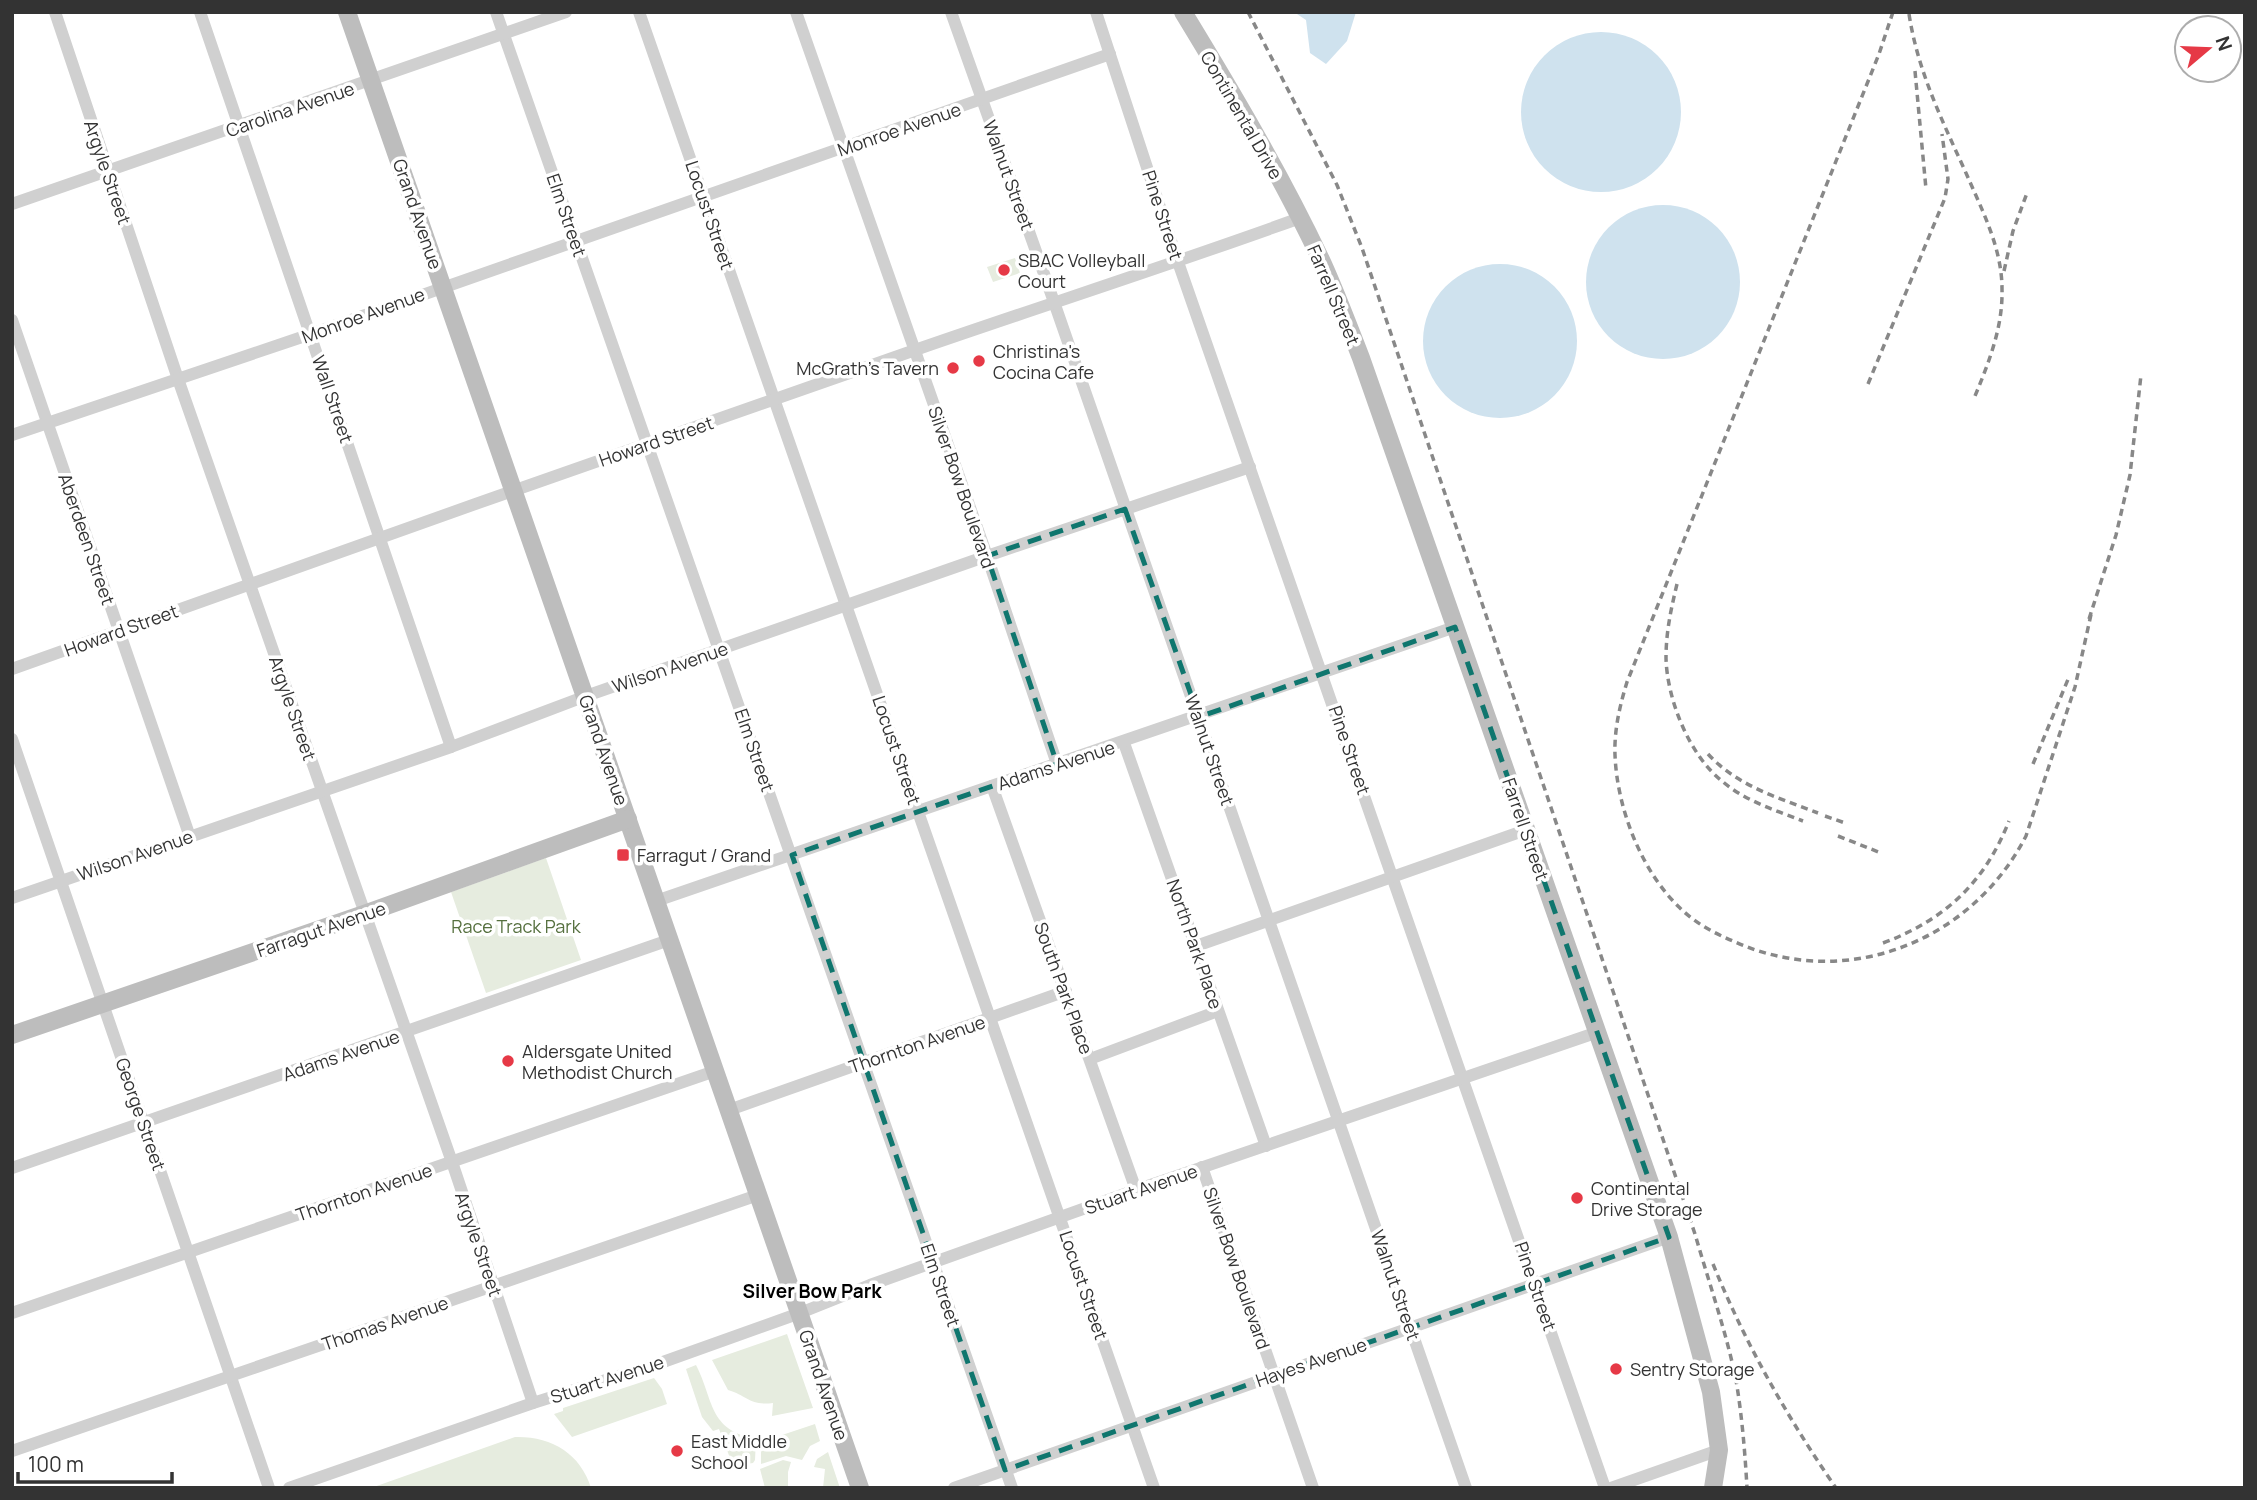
<svg xmlns="http://www.w3.org/2000/svg" width="2257" height="1500" viewBox="0 0 2257 1500" font-family="Manrope,sans-serif">
<style>
.green{fill:#e6ecdf}
.water{fill:#cfe2ee}
.lines{fill:none;stroke-linecap:round;stroke-linejoin:round}
.street{stroke:#d0d0d0;stroke-width:12}
.secondary{stroke:#bdbdbd;stroke-width:18}
.rail{stroke:#888;stroke-width:3.5;stroke-dasharray:7 5;stroke-linecap:butt}
.marked{fill:none;stroke:#0f766e;stroke-width:5;stroke-dasharray:14 9;stroke-linejoin:round}
.poi-dot{fill:#e63946;stroke:#fff;stroke-width:2.5}
.labels{text-anchor:middle;dominant-baseline:central;stroke-width:7;stroke-linejoin:round;paint-order:stroke}
.street-label{font-size:18px;fill:#333;stroke:#fff}
.poi-label{font-size:18px;fill:#333;stroke:#fff;text-anchor:start}
.park-label{font-size:18px;fill:#56703f;stroke:#fff}
.neighbourhood-label{font-size:19px;font-weight:bold;fill:#000;stroke:#fff}
</style>
<rect width="100%" height="100%" fill="#fff"/>
<!-- green -->
<g class="green">
<path d="M1015,258L1020,273L993,282L987,267Z"/>
<path d="M546,858L581,960L486,993L451,892Z"/>
<path d="M787,1334L813,1408L772,1416L773,1403C750,1406 748,1396 728,1390L712,1360Z"/>
<path d="M696,1365C714,1400 708,1430 756,1439L755,1460L753,1463L733,1466L719,1429L713,1431L702,1417L686,1369Z"/>
<path d="M654,1378L662,1389L667,1404L572,1437L554,1414L563,1411V1408Z"/>
<path d="M815,1424L820,1441L810,1446L802,1460L786,1456L761,1464V1439L773,1438Z"/>
<path d="M515,1437C551,1436 580,1453 591,1488H371Z"/>
<path d="M828,1452L840,1488H823L825,1469L814,1467L817,1459Z"/>
<path d="M783,1460L791,1462L788,1472V1488H765L760,1469Z"/>
</g>
<!-- water -->
<g class="water">
<path d="M1294,12H1356L1347,41L1326,64L1310,53L1306,20Z"/>
<circle cx="1601" cy="112" r="80"/>
<circle cx="1663" cy="282" r="77"/>
<circle cx="1500" cy="341" r="77"/>
</g>
<g class="lines">
<!-- street -->
<g class="street">
<path d="M55,12L178,379L452,1162L533,1403"/>
<path d="M200,12L451,747"/>
<path d="M496,12L1012,1488"/>
<path d="M639,12L1154,1488"/>
<path d="M796,12L987,556L1057,764"/>
<path d="M951,12L1054,302L1466,1488"/>
<path d="M1096,12L1178,262L1605,1488"/>
<path d="M12,204L566,12"/>
<path d="M12,320L190,837"/>
<path d="M12,435L311,334L1110,54"/>
<path d="M12,669C314,561 615,454 918,349C1045,305 1173,264 1300,218"/>
<path d="M12,739L269,1488"/>
<path d="M1124,743L1266,1146"/>
<path d="M992,786L1136,1190"/>
<path d="M12,898L451,747L586,696L987,556L1250,467"/>
<path d="M656,901C922,810 1189,720 1455,627"/>
<path d="M1196,946L1526,830"/>
<path d="M1090,1059L1218,1011"/>
<path d="M729,1110L1066,991"/>
<path d="M1202,1167L1313,1488"/>
<path d="M12,1168L669,940"/>
<path d="M12,1313L715,1071"/>
<path d="M12,1451L758,1195"/>
<path d="M289,1488L533,1403L663,1362L800,1313L870,1285L1136,1190L1598,1032"/>
<path d="M954,1488L1669,1237"/>
<path d="M1611,1488L1719,1450"/>
</g>
<!-- secondary -->
<g class="secondary">
<path d="M347,12L860,1488"/>
<path d="M1183,12C1233,94 1282,177 1323,264C1337,295 1349,327 1361,358L1669,1237L1711,1392L1719,1450L1713,1488"/>
<path d="M12,1035L364,914L628,819"/>
</g>
<!-- rail -->
<g class="rail">
<path d="M1248,12L1337,185L1362,248L1695,1234C1709,1283 1726,1331 1736,1380C1742,1416 1745,1452 1747,1488"/>
<path d="M1893,12L1879,54L1627,682C1620,705 1614,730 1615,755C1617,808 1641,871 1680,908C1695,923 1714,933 1733,941C1844,992 1971,943 2026,836L2075,687L2092,610"/>
<path d="M1909,14C1918,72 1942,120 1966,173C1982,210 2002,248 2002,289C2003,327 1989,362 1975,396"/>
<path d="M1915,71L1926,189"/>
<path d="M2004,271L2013,231L2027,193"/>
<path d="M1868,384L1945,198L1948,179L1942,134"/>
<path d="M1677,584C1671,609 1666,632 1666,658C1667,699 1689,755 1722,781C1745,801 1775,810 1803,821"/>
<path d="M2089,619L2116,535L2130,475L2141,375"/>
<path d="M1708,754C1737,786 1779,798 1818,813"/>
<path d="M2033,764L2069,677"/>
<path d="M1825,816L1845,823"/>
<path d="M1838,836L1881,853"/>
<path d="M1883,943C1945,920 1985,882 2009,821"/>
<path d="M1713,1264C1745,1343 1787,1417 1836,1488"/>
</g>
</g>
<!-- marked area -->
<path class="marked" d="M1125,509L1199,717L1455,627L1669,1237L1005,1470L792,855L1057,764L987,556Z"/>
<!-- markers -->
<g class="poi-dot">
<circle cx="1004" cy="270" r="7"/>
<circle cx="979" cy="361" r="7"/>
<circle cx="953" cy="368" r="7"/>
<rect x="616" y="848" width="14" height="14" rx="3.5"/>
<circle cx="508" cy="1061" r="7"/>
<circle cx="1577" cy="1198" r="7"/>
<circle cx="1616" cy="1369" r="7"/>
<circle cx="677" cy="1451" r="7"/>
</g>
<g class="labels">
<!-- street labels -->
<g class="street-label">
<text transform="translate(290 109) rotate(-19)">Carolina Avenue</text>
<text transform="translate(1242 115) rotate(60)">Continental Drive</text>
<text transform="translate(899 129) rotate(-19)">Monroe Avenue</text>
<text transform="translate(108 172) rotate(71)">Argyle Street</text>
<text transform="translate(1009 175) rotate(70)">Walnut Street</text>
<text transform="translate(418 214) rotate(71)">Grand Avenue</text>
<text transform="translate(567 215) rotate(71)">Elm Street</text>
<text transform="translate(710 215) rotate(71)">Locust Street</text>
<text transform="translate(1163 215) rotate(72)">Pine Street</text>
<text transform="translate(1334 295) rotate(67)">Farrell Street</text>
<text transform="translate(363 315) rotate(-20)">Monroe Avenue</text>
<text transform="translate(333 399) rotate(71)">Wall Street</text>
<text transform="translate(656 441) rotate(-19)">Howard Street</text>
<text transform="translate(962 487) rotate(71)">Silver Bow Boulevard</text>
<text transform="translate(87 539) rotate(71)">Aberdeen Street</text>
<text transform="translate(121 630) rotate(-20)">Howard Street</text>
<text transform="translate(670 667) rotate(-19)">Wilson Avenue</text>
<text transform="translate(293 708) rotate(71)">Argyle Street</text>
<text transform="translate(604 750) rotate(71)">Grand Avenue</text>
<text transform="translate(755 750) rotate(71)">Elm Street</text>
<text transform="translate(897 750) rotate(71)">Locust Street</text>
<text transform="translate(1210 750) rotate(71)">Walnut Street</text>
<text transform="translate(1350 750) rotate(71)">Pine Street</text>
<text transform="translate(1056 765) rotate(-18)">Adams Avenue</text>
<text transform="translate(1526 829) rotate(71)">Farrell Street</text>
<text transform="translate(135 855) rotate(-19)">Wilson Avenue</text>
<text transform="translate(321 929) rotate(-19)">Farragut Avenue</text>
<text transform="translate(1195 944) rotate(71)">North Park Place</text>
<text transform="translate(1064 988) rotate(70)">South Park Place</text>
<text transform="translate(917 1044) rotate(-19)">Thornton Avenue</text>
<text transform="translate(341 1055) rotate(-19)">Adams Avenue</text>
<text transform="translate(141 1114) rotate(71)">George Street</text>
<text transform="translate(1141 1189) rotate(-19)">Stuart Avenue</text>
<text transform="translate(364 1192) rotate(-19)">Thornton Avenue</text>
<text transform="translate(479 1244) rotate(71)">Argyle Street</text>
<text transform="translate(1237 1268) rotate(71)">Silver Bow Boulevard</text>
<text transform="translate(941 1285) rotate(71)">Elm Street</text>
<text transform="translate(1084 1285) rotate(71)">Locust Street</text>
<text transform="translate(1396 1285) rotate(71)">Walnut Street</text>
<text transform="translate(1536 1286) rotate(71)">Pine Street</text>
<text transform="translate(385 1323) rotate(-19)">Thomas Avenue</text>
<text transform="translate(1311 1362) rotate(-19)">Hayes Avenue</text>
<text transform="translate(607 1379) rotate(-18)">Stuart Avenue</text>
<text transform="translate(824 1385) rotate(71)">Grand Avenue</text>
</g>
<!-- poi labels -->
<g class="poi-label">
<text x="1018" y="260">SBAC Volleyball<tspan x="1018" dy="21">Court</tspan></text>
<text x="993" y="351">Christina's<tspan x="993" dy="21">Cocina Cafe</tspan></text>
<text x="939" y="368" text-anchor="end">McGrath's Tavern</text>
<text x="637" y="855">Farragut / Grand</text>
<text x="522" y="1051">Aldersgate United<tspan x="522" dy="21">Methodist Church</tspan></text>
<text x="1591" y="1188">Continental<tspan x="1591" dy="21">Drive Storage</tspan></text>
<text x="1630" y="1369">Sentry Storage</text>
<text x="691" y="1441">East Middle<tspan x="691" dy="21">School</tspan></text>
</g>
<!-- park labels -->
<g class="park-label">
<text x="516" y="926">Race Track Park</text>
</g>
<!-- neighbourhood labels -->
<g class="neighbourhood-label">
<text x="812" y="1291">Silver Bow Park</text>
</g>
</g>
<!-- border -->
<rect width="2257" height="1500" fill="none" stroke="#333333" stroke-width="28"/>
<!-- north arrow -->
<g transform="translate(2208 49) rotate(71)"><circle r="33" fill="#ffffff" stroke="#adadad" stroke-width="2"/>
<path d="M0-5L12 26L0 18L-12 26Z" fill="#e63946"/>
<text y="-10" font-size="19" font-weight="bold" text-anchor="middle" fill="#333333">N</text>
</g>
<!-- scale -->
<path d="M18 1472v10h154v-10" fill="none" stroke="#333333" stroke-width="3.5"/>
<text x="28" y="1472" font-size="21" fill="#333333" stroke="#ffffff" stroke-width="5" paint-order="stroke">100 m</text>
</svg>
